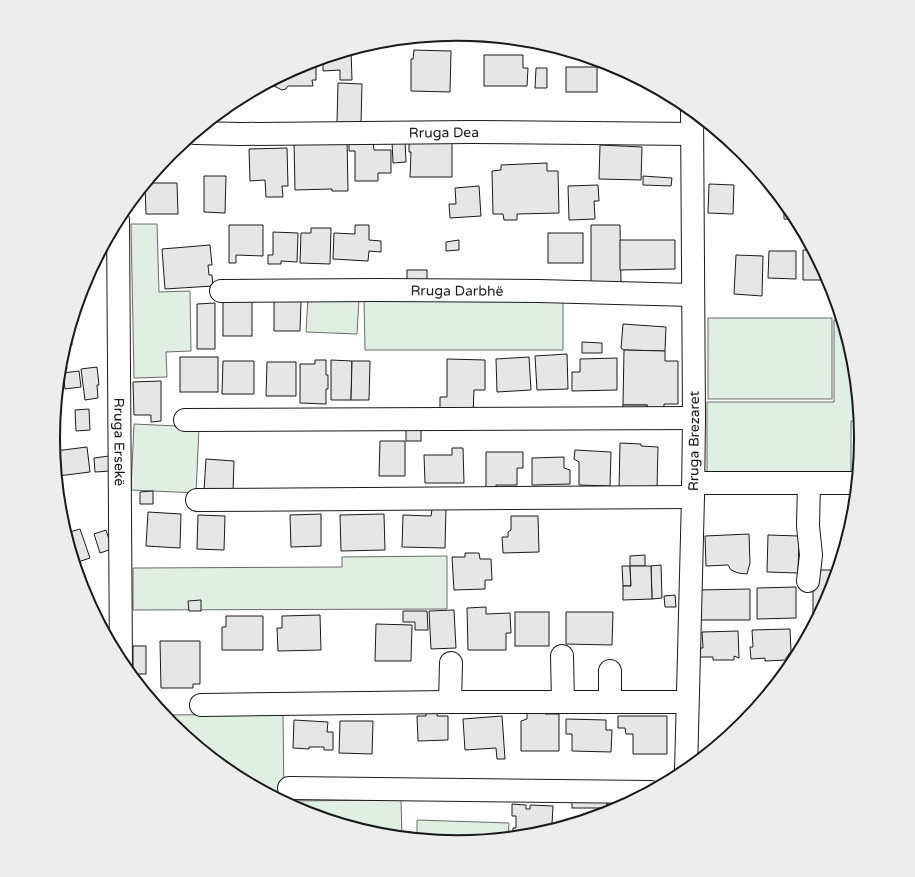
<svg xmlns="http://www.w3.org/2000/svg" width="915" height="877" viewBox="0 0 915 877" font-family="'Varela Round',sans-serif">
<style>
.green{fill:#e0efe3;stroke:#6a6a6a}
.building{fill:#e6e6e6;stroke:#1a1a1a}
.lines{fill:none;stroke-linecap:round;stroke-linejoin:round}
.minor-casing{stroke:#1a1a1a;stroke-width:24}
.minor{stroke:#fff;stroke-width:22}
.labels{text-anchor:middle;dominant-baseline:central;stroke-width:3;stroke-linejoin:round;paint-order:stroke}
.street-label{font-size:14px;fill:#1a1a1a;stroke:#fff}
.rim{fill:none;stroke:#1a1a1a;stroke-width:2}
</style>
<rect width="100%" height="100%" fill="#fff"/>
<!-- green -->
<g class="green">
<path d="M131,224H157L159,292L190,291L191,351L166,352L167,377L134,378Z"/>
<path d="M308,297L359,299L357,334L306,332Z"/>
<path d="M364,298H563V350H365Z"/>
<rect x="708" y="318" width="124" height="81"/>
<path d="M834,320H842L854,360L860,421H851V472L707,473V402H834Z"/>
<path d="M134,424L199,427L196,493L131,490Z"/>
<path d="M447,556V609L133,610V568L342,567V557Z"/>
<path d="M283,714L284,796H272L233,775L171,724L164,715Z"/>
<path d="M401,800L402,837L378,835L303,812L281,801Z"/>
<path d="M417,820L509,823L508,838L457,843L417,839Z"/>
</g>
<!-- building -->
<g class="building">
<path d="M457,34L456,38L430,37Z"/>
<path d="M351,50L352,80H340V70L323,71V59Z"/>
<path d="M414,50L451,51L450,92L411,91V59H413Z"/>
<path d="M484,55H523V68H528L527,86H484Z"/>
<path d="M316,61V80H312L313,86H288L286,89L282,90L274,86V80L303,65Z"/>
<rect x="566" y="67" width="31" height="25"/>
<path d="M536,68H547V88H535Z"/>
<path d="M338,83L362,84L361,123L337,122Z"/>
<path d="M347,140L348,191H332V189L295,190L294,141Z"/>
<path d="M373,140L374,150H391V173H378V181H355V151H349V141Z"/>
<path d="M405,140L406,162L393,163L392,141Z"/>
<path d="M409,140H452V177H410L411,152H409Z"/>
<path d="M600,145L642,147L641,180L599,179Z"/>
<path d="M287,148L288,186H282L283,197H266L265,180L250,181L249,149Z"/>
<path d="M547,163V171H558L559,213L517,214V220H504L503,214H493L492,171L501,170V165Z"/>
<path d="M204,176H226L225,213L204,212Z"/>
<path d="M643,176L672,178L671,186L643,185Z"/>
<path d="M146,183H177L178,214H146L145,184Z"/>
<path d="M709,184L734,185L733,214L708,213Z"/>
<path d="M598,185L599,201H594L595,219L569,220L568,186Z"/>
<path d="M479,186L481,216L450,218L449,204H456L455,188Z"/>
<path d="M784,202L794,214L797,220L784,219Z"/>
<path d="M229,225H263V256L236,255V263H229Z"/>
<path d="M355,225H369V240L381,241V252L369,251L368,261L333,259L334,233L355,234Z"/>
<path d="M591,225H620L621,283H591Z"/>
<path d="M311,228H331L330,264L300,263L301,233H311Z"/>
<path d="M273,232L298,233L297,262L281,261V264H268V255H273Z"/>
<rect x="548" y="233" width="35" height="30"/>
<path d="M459,240V250L446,251V242Z"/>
<path d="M620,240H675V269L620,270Z"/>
<path d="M210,245L212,265H208L209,275H212L213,286L165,289L162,249Z"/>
<path d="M803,250H813L829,280H803Z"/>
<path d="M769,251H796V279L768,278Z"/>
<path d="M736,255L763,256L762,296L734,294Z"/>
<rect x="407" y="270" width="20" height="11"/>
<rect x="223" y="300" width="29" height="36"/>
<path d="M274,301H301L300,331H274Z"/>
<path d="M215,303V349H197V304Z"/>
<path d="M623,324L666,327L665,351L624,350L621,348Z"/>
<path d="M70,328L72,345L65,346Z"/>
<path d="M582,342L602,343V353H582Z"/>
<path d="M624,350L665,351V361H678V404H664V412H647V405H623Z"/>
<path d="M63,352H64L67,369L60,370L61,359Z"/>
<path d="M567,354L568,389L537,390L535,356Z"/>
<rect x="180" y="357" width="38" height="35"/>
<path d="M529,357L531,390L497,392L496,359Z"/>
<path d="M617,358V390L572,391V372H580V359Z"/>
<path d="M447,359L485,360V390H474L473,414L440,409V397H447Z"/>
<path d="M315,360H326V375H328V389H326V404L300,403V364H315Z"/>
<path d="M331,360L352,361L351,400H331Z"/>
<path d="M223,361H254V394H222Z"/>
<path d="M352,361H370L369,400H351Z"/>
<path d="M267,362H296V396H266Z"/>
<path d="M97,367L99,385H97L98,398L85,400L81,369Z"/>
<path d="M79,371L81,387L65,389L63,373Z"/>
<path d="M161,381V421L151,422V415H134L133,382Z"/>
<rect x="623" y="405" width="24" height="12"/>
<path d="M89,409L90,430L76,431L75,410Z"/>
<rect x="406" y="428" width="15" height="13"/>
<path d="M380,441H405V476H379Z"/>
<path d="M620,443L641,444V446L658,447L657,489H619Z"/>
<path d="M87,447L90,472L58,476L55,451Z"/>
<path d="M452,448H463L464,483H425L424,455H452Z"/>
<path d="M575,450L611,452L610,486L579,485V462L574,459Z"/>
<path d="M486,452H523V468H517V485H496V488H486Z"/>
<path d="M109,456L110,471L95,472L94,458Z"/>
<path d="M564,457V468L570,470V484L532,485V458Z"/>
<path d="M206,459L234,461L233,492L204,491Z"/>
<path d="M153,491V504H140V492Z"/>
<path d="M432,509H446L445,548L402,547L403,515L431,516Z"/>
<path d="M148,512L181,514L180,548L146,546Z"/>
<path d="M321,514V546L291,547L290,515Z"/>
<path d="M384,514L385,550L341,551L340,515Z"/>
<path d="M198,515L225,516L224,550L197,549Z"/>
<path d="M511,516H538L539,552L503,553L502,537H508V532L511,530Z"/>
<path d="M80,529L90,558L75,563L66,533Z"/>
<path d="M106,530L112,549L100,553L94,534Z"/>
<path d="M749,534L750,563L747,574L738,573L731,570L728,565L706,566L705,536Z"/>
<path d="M768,535L799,536L798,573L767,572Z"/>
<path d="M465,553H479L480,559H491L492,580H485V589L454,590L452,557H465Z"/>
<path d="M645,555V566H630V556Z"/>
<path d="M661,565L662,598L652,599L651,566Z"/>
<path d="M622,566H630L631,586H623Z"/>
<path d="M630,566H651L652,599L623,600V586H631Z"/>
<path d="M813,570H831V575H837L831,594L817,620H813Z"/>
<path d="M796,587V618L757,619V588Z"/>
<path d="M750,589V620H698V590Z"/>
<path d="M675,595L676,607H665L664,596Z"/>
<path d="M201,600V611H189L188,601Z"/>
<path d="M486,607V614L510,613L511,633H506V650H468L467,608Z"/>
<path d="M454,610L456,648L431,649L429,611Z"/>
<path d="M403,611H427L428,630H415V622H403Z"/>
<rect x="515" y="612" width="34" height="34"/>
<path d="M566,612H613L612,645L566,644Z"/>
<path d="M320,615L321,650L278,651L277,628H282V616Z"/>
<path d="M226,616H263V650H222V627H226Z"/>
<path d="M376,624L412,625L411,661H375Z"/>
<path d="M790,629L791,651L786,658V660L765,661V658L751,659L750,647H753L752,630Z"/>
<path d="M738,631L739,658L734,656V660H713V657H700V648H703L702,632Z"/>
<path d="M160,641H200V684H193V688H161Z"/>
<rect x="133" y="646" width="13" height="28"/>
<path d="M545,709V714H559V751H521V721L527,719V710Z"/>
<path d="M426,712H437V716H448V740L418,741L417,716H426Z"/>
<path d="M502,716L505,759H497L496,748L465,750L463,719Z"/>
<path d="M618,716H667V754H633V734H626L625,728H618Z"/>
<path d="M566,719L606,720V730H612L611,752L572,751V734H566Z"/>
<path d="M294,720L328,722L327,732H333V750H324V747H309V749L293,748Z"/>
<path d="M340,721H373L372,754L339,753Z"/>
<rect x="572" y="799" width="35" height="9"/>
<path d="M607,799H624V806L620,808H607Z"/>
<path d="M512,804L526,805V809H530V805L553,806L552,824H550V831L543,833L513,832V828H516V816H512Z"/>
</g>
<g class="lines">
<!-- minor casing -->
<g class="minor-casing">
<g id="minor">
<path id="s1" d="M195,133L240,134L471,132L692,134"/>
<path id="s2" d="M118,220L121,663"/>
<path id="s3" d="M221,291L378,290L539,291L692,295"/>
<path d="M185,420L694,418"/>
<path d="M693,483H858"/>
<path d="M197,500L693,497"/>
<path d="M808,581L811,555L808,526L809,483"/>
<path d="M562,656L563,702"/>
<path d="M450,702L451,663"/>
<path d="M610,702V671"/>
<path d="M201,705L450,702H687"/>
<path id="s4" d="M686,771L693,497L694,418L692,110"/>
<path d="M289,788L651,792"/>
</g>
</g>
<!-- minor -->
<use href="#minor" class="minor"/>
</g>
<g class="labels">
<!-- street labels -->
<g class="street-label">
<text stroke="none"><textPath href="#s1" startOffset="249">Rruga Dea</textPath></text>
<text stroke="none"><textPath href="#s3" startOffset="236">Rruga Darbhë</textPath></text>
<text stroke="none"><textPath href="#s4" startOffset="330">Rruga Brezaret</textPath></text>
<text stroke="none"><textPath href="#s2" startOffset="222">Rruga Ersekë</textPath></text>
</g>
</g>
<!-- crop -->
<path d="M0 0H915V877H0ZM60 438a397 397 0 1 1 794 0a397 397 0 1 1-794 0Z" fill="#ededed" fill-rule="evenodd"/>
<path class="rim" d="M60 438a397 397 0 1 1 794 0a397 397 0 1 1-794 0Z"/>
</svg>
